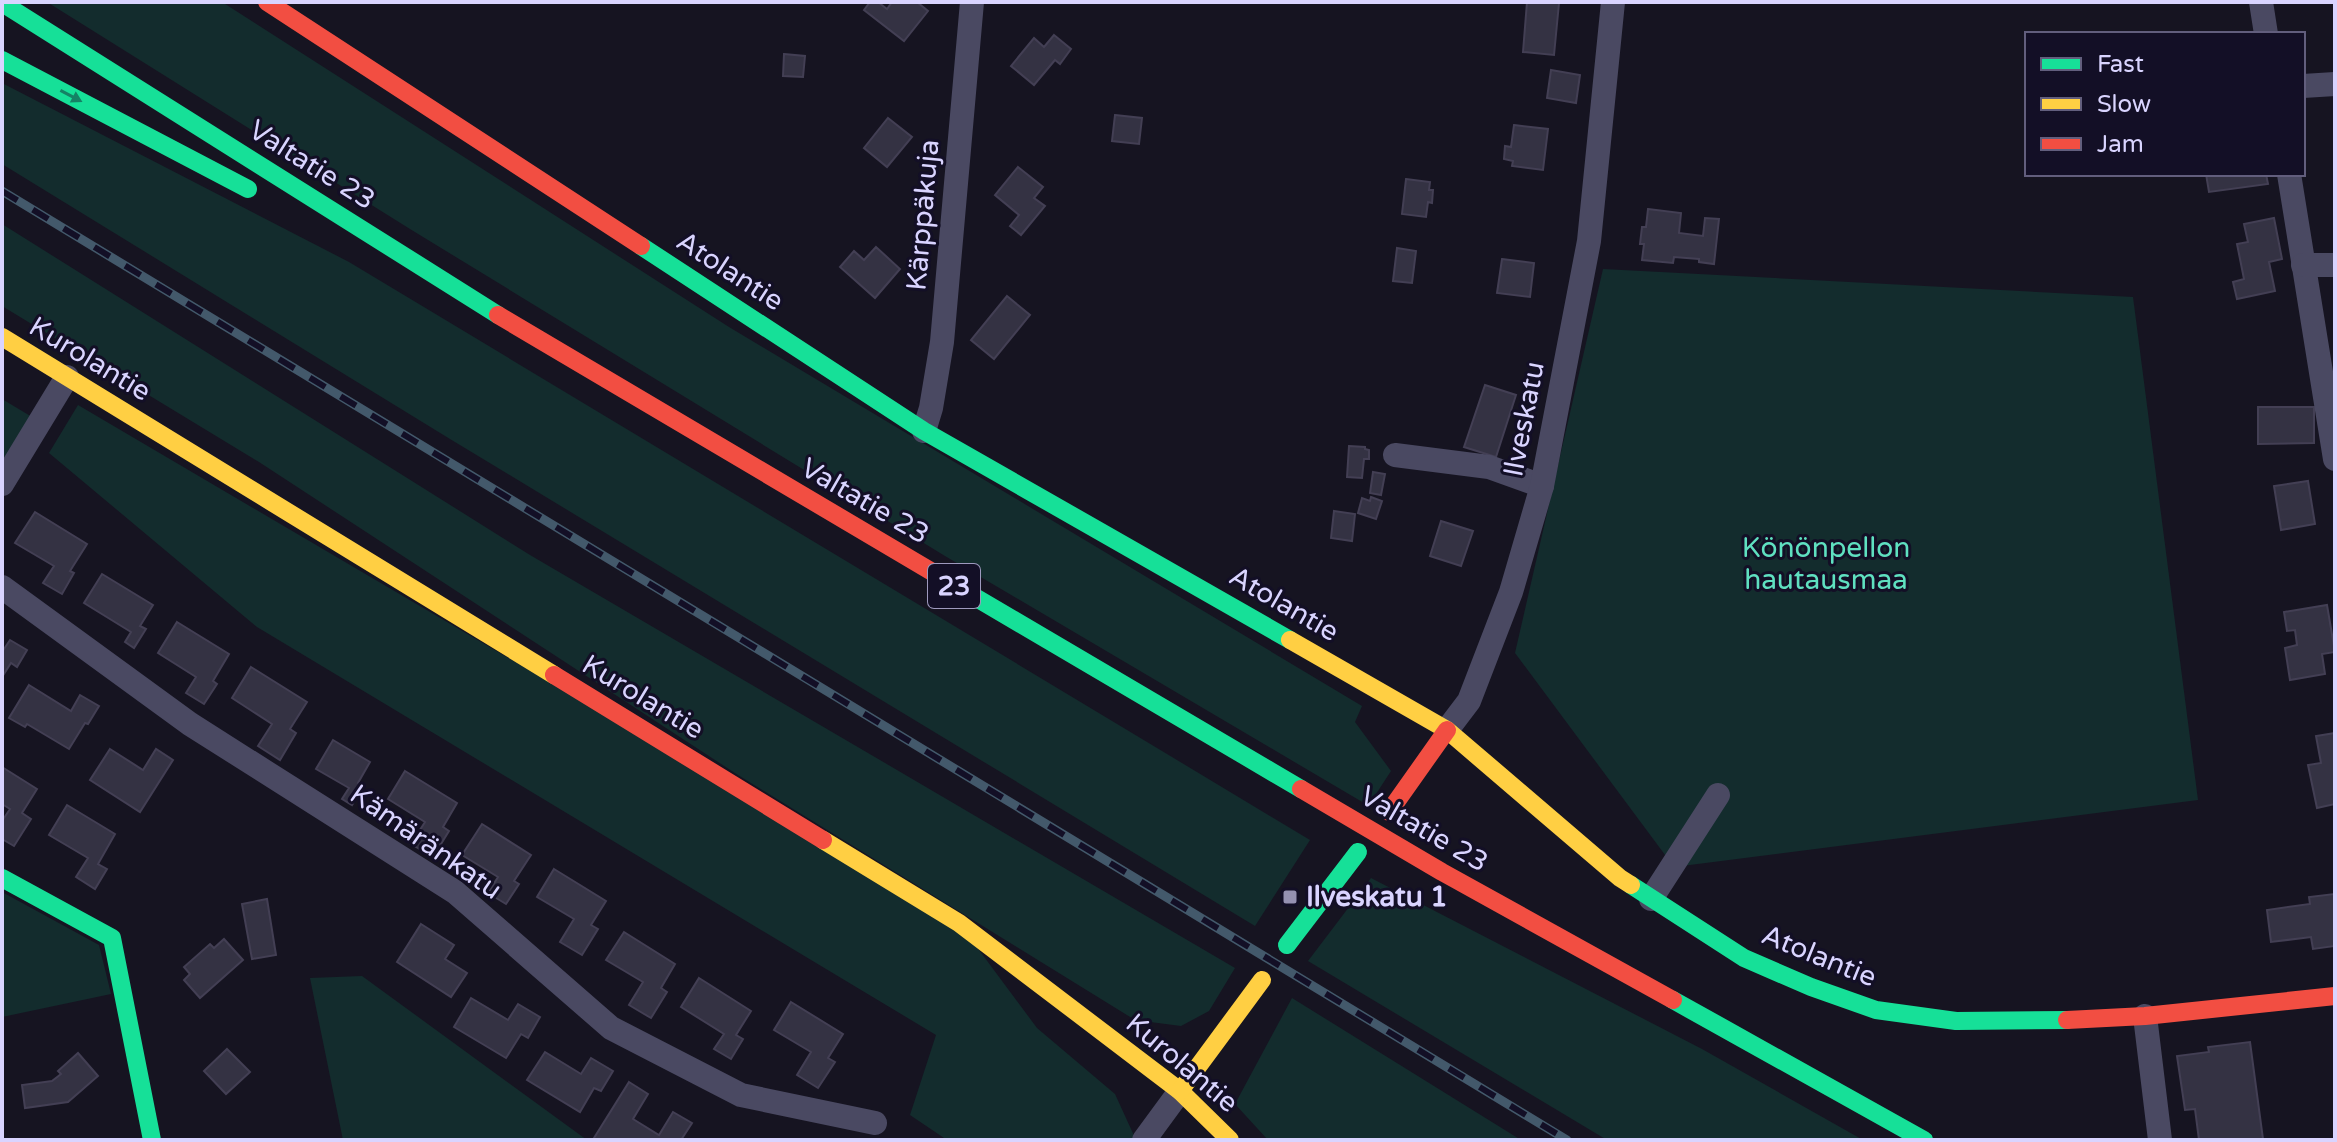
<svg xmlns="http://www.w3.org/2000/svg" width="2337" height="1142" viewBox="0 0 2337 1142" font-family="'Varela Round',sans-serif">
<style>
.green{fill:#132c2d}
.building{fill:#343243;stroke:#433f54;stroke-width:2}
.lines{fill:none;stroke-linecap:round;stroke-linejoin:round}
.street{stroke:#4a4962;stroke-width:24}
.fast{stroke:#16e098;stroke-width:18}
.slow{stroke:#ffcf43;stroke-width:18}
.jam{stroke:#f24e42;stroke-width:18}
.rail-casing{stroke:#43596b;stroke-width:9}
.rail{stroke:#130f26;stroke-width:6;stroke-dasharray:18;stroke-linecap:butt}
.oneway{fill:#158265}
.poi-dot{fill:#9591b1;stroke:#130f26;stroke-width:3}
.labels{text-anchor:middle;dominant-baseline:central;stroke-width:6;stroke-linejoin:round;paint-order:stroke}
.shield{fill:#130f26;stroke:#9e99be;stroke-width:2}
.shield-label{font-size:26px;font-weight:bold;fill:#d9d4ff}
.street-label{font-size:28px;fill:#d9d4ff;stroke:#130f26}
.park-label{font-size:28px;fill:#5fe0c0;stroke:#130f26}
.poi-label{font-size:28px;font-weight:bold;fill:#d9d4ff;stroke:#130f26;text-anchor:start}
</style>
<rect width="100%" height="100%" fill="#161421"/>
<!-- green -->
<g class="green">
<path d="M47,2H222L729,327L1362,706L1355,722L1391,771L1376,794L1364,803L945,556L410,229Z"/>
<path d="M2,83L349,262L1310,840L1255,926L450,439L2,164Z"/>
<path d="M2,224L530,555L1235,968L1209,1011L1181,1026L1135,1020L738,775L259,462L2,306Z"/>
<path d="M1603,269L2133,297L2198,800L1674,867L1515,653Z"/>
<path d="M2,399L32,417L2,464Z"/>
<path d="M78,405L959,923L1037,1028L1115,1094L1136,1140H947L910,1115L936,1035L257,627L49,453Z"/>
<path d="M1371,878L1702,1049L1863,1140H1607L1308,961Z"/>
<path d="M2,892L99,945L111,994L2,1017Z"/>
<path d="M362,976L587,1140H343L310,978Z"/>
<path d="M1292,998L1521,1140H1268L1235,1104Z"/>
</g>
<!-- building -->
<g class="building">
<path d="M870,2H878L887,9L892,2H917L928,11L904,41L864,10Z"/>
<path d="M1527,2L1559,3L1554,55L1523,52Z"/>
<path d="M1054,35L1071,49L1060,64L1055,60L1034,85L1011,66L1034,38L1044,47Z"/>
<path d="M784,54L805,56L803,77L783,76Z"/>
<path d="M1551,70L1580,75L1576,103L1547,98Z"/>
<path d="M1115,115L1142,118L1139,144L1112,141Z"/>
<path d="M888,118L912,137L887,167L864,148Z"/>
<path d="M1514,125L1548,129L1543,170L1512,166L1513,161L1504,159L1505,146L1511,147Z"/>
<path d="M1018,167L1043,187L1034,198L1045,206L1021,235L1010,226L1019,215L995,195Z"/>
<path d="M2206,174H2266L2268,184L2209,192Z"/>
<path d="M1406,179L1430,182L1429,190H1433L1432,203L1428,202L1426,217L1402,214Z"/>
<path d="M1648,209L1681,213L1679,233L1703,236L1705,218L1719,219L1714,264L1699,262V259L1674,257L1673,263L1642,260L1644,244H1640L1642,227H1646Z"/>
<path d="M2274,218L2282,259L2269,262L2275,291L2237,299L2233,282L2244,279L2237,244L2248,242L2244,224Z"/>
<path d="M876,247L900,269L875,298L840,267L854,251L864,260Z"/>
<path d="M1397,248L1416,251L1412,283L1393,281Z"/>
<path d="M1502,259L1534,263L1530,297L1497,293Z"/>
<path d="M1007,296L1030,315L994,359L971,340Z"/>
<path d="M1485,385L1516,395L1496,457L1464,447Z"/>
<path d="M2258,407H2314V443L2258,444Z"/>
<path d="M1349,446L1365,447V449L1369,450V459H1364L1362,478L1347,477Z"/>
<path d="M1373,472L1385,474L1381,495L1370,493Z"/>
<path d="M2308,481L2315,524L2281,530L2274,486Z"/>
<path d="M1371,497L1382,501L1376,519L1358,513L1362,498L1370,501Z"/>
<path d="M1334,511L1355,514L1352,541L1331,538Z"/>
<path d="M35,512L87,544L70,571L74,573L62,594L43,583L54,566L15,543Z"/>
<path d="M1441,521L1473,531L1461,566L1430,556Z"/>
<path d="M102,574L153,605L140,626L146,629L134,648L125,642L131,632L84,603Z"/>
<path d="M2327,605L2335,652L2322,654L2325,674L2290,680L2285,648L2297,645L2295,630L2287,631L2284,612Z"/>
<path d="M177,622L229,654L213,681L217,684L204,704L186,693L196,677L158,653Z"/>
<path d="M10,640L27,650L17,667L11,663L2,677V652Z"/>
<path d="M251,667L307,702L290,729L296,733L280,760L258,746L272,724L232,698Z"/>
<path d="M29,685L71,711L80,695L99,706L88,724L85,723L69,749L27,724L25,727L9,718Z"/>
<path d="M2335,733V804L2317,808L2308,765L2321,763L2316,736Z"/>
<path d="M333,740L370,762L358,783L363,786L352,805L342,799L349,788L316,769Z"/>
<path d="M110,749L143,770L156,749L173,760L140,812L90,780Z"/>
<path d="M2,767L37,789L22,813L31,819L14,846L2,839V821L10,809L2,804Z"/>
<path d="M405,771L457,803L443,827L449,831L433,857L411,844L425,822L388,799Z"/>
<path d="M67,805L115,834L98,864L107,869L95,889L76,877L88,858L49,835Z"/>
<path d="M482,824L531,855L514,881L519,884L506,904L488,893L498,877L462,855Z"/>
<path d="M554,869L606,901L591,925L598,929L582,955L560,942L574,919L537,897Z"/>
<path d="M2334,894L2335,946L2313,949L2311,937L2271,942L2267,910L2310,904L2309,897Z"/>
<path d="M267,899L276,955L252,959L242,904Z"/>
<path d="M421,924L454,945L445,959L467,973L451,997L397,962Z"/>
<path d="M624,932L675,964L661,988L667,992L651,1018L629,1005L643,982L606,960Z"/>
<path d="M224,939L243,960L200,998L184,980L190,974L184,967L210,944L214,948Z"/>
<path d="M699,978L751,1011L736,1035L743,1039L731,1059L714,1049L724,1034L681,1007Z"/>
<path d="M471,998L508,1020L518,1004L540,1017L528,1038L521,1034L506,1058L454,1027Z"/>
<path d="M791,1002L843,1034L828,1058L835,1062L818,1088L797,1075L811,1052L774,1030Z"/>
<path d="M2250,1042L2263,1139L2199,1140L2195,1109L2185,1110L2177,1056L2209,1052L2208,1047Z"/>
<path d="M227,1049L250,1072L226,1094L204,1071Z"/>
<path d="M545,1052L581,1074L591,1058L613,1071L601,1091L594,1088L580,1112L527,1080Z"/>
<path d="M78,1053L98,1076L68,1102L25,1108L22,1085L52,1081L61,1074L58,1071Z"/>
<path d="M629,1082L648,1094L633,1119L659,1135L673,1112L692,1123L681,1140H597L594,1138Z"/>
</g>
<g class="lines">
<!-- street -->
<g class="street">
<path d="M2261,2L2266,34"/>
<path d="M2303,86L2335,84"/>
<path d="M2289,174L2335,459"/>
<path d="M2303,265H2335"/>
<path d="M924,431L931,408L942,342L972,2"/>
<path d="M1395,455L1489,467L1542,486"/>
<path d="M2,484L67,377"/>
<path d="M2,587L190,724L455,892L611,1028L741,1095L875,1123"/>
<path d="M1447,730L1469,701L1511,592L1542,486L1589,241L1613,2"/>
<path d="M1651,899L1718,795"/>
<path d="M2145,1016L2160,1140"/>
<path d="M1144,1140L1180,1091"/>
</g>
<!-- fast -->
<g class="fast">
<path d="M2,3L498,315"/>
<path d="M2,60L248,189"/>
<path d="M641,246L924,431L1290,640"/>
<path d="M934,573L1301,789"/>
<path d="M2,878L112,938L152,1140"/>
<path d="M1631,885L1744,958L1811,987L1876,1010L1956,1021L2067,1020"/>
<path d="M1287,945L1358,852"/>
<path d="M1673,1000L1924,1140"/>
</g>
<!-- slow -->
<g class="slow">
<path d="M2,337L554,675"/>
<path d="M1290,640L1447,730L1620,878L1631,885"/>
<path d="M823,840L959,923L1180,1091L1230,1140"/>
<path d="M1180,1091L1262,980"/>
</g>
<!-- jam -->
<g class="jam">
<path d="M267,2L641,246"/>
<path d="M498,315L934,573"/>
<path d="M554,675L823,840"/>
<path d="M1301,789L1442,872L1673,1000"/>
<path d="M1389,812L1447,730"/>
<path d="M2067,1020L2145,1016L2335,996"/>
</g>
<!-- rail casing -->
<g class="rail-casing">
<path id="rail" d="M2,191L1567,1140"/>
</g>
<!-- rail -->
<use href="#rail" class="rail"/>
</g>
<!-- one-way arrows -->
<defs><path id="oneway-solid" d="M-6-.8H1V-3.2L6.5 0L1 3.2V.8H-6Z" transform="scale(2)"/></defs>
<use class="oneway" href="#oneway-solid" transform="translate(71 96) rotate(28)"/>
<!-- markers -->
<rect class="poi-dot" x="1282" y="889" width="16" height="16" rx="4"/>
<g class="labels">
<!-- shield labels -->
<rect class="shield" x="928" y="564" width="52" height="44" rx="6"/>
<g class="shield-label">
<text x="954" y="586">23</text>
</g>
<!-- street labels -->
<g class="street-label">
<text transform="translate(312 165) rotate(32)">Valtatie 23</text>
<text transform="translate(923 215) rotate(-85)">Kärppäkuja</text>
<text transform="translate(730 271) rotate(33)">Atolantie</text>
<text transform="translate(90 359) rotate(31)">Kurolantie</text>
<text transform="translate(1524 419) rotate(-79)">Ilveskatu</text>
<text transform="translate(865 501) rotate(30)">Valtatie 23</text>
<text transform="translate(1284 604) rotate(30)">Atolantie</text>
<text transform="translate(643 697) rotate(31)">Kurolantie</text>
<text transform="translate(1424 829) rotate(30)">Valtatie 23</text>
<text transform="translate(426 842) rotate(35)">Kämäränkatu</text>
<text transform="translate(1819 956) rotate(22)">Atolantie</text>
<text transform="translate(1182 1063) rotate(40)">Kurolantie</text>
</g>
<!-- park labels -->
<g class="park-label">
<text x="1826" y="548">Könönpellon<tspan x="1826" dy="32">hautausmaa</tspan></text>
</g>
<!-- poi labels -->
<g class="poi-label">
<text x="1306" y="897">Ilveskatu 1</text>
</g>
</g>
<!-- border -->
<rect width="2337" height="1142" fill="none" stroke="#d9d4ff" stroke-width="8"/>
<!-- legend -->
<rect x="2025" y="32" width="280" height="144" fill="#130f26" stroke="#625e7d" stroke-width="2"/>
<rect x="2041" y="58" width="40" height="12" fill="#16e098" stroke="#625e7d" stroke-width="2"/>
<text x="2097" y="72" font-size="24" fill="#d9d4ff">Fast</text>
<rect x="2041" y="98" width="40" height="12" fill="#ffcf43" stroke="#625e7d" stroke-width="2"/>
<text x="2097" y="112" font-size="24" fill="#d9d4ff">Slow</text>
<rect x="2041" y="138" width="40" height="12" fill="#f24e42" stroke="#625e7d" stroke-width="2"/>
<text x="2097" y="152" font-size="24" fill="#d9d4ff">Jam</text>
</svg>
